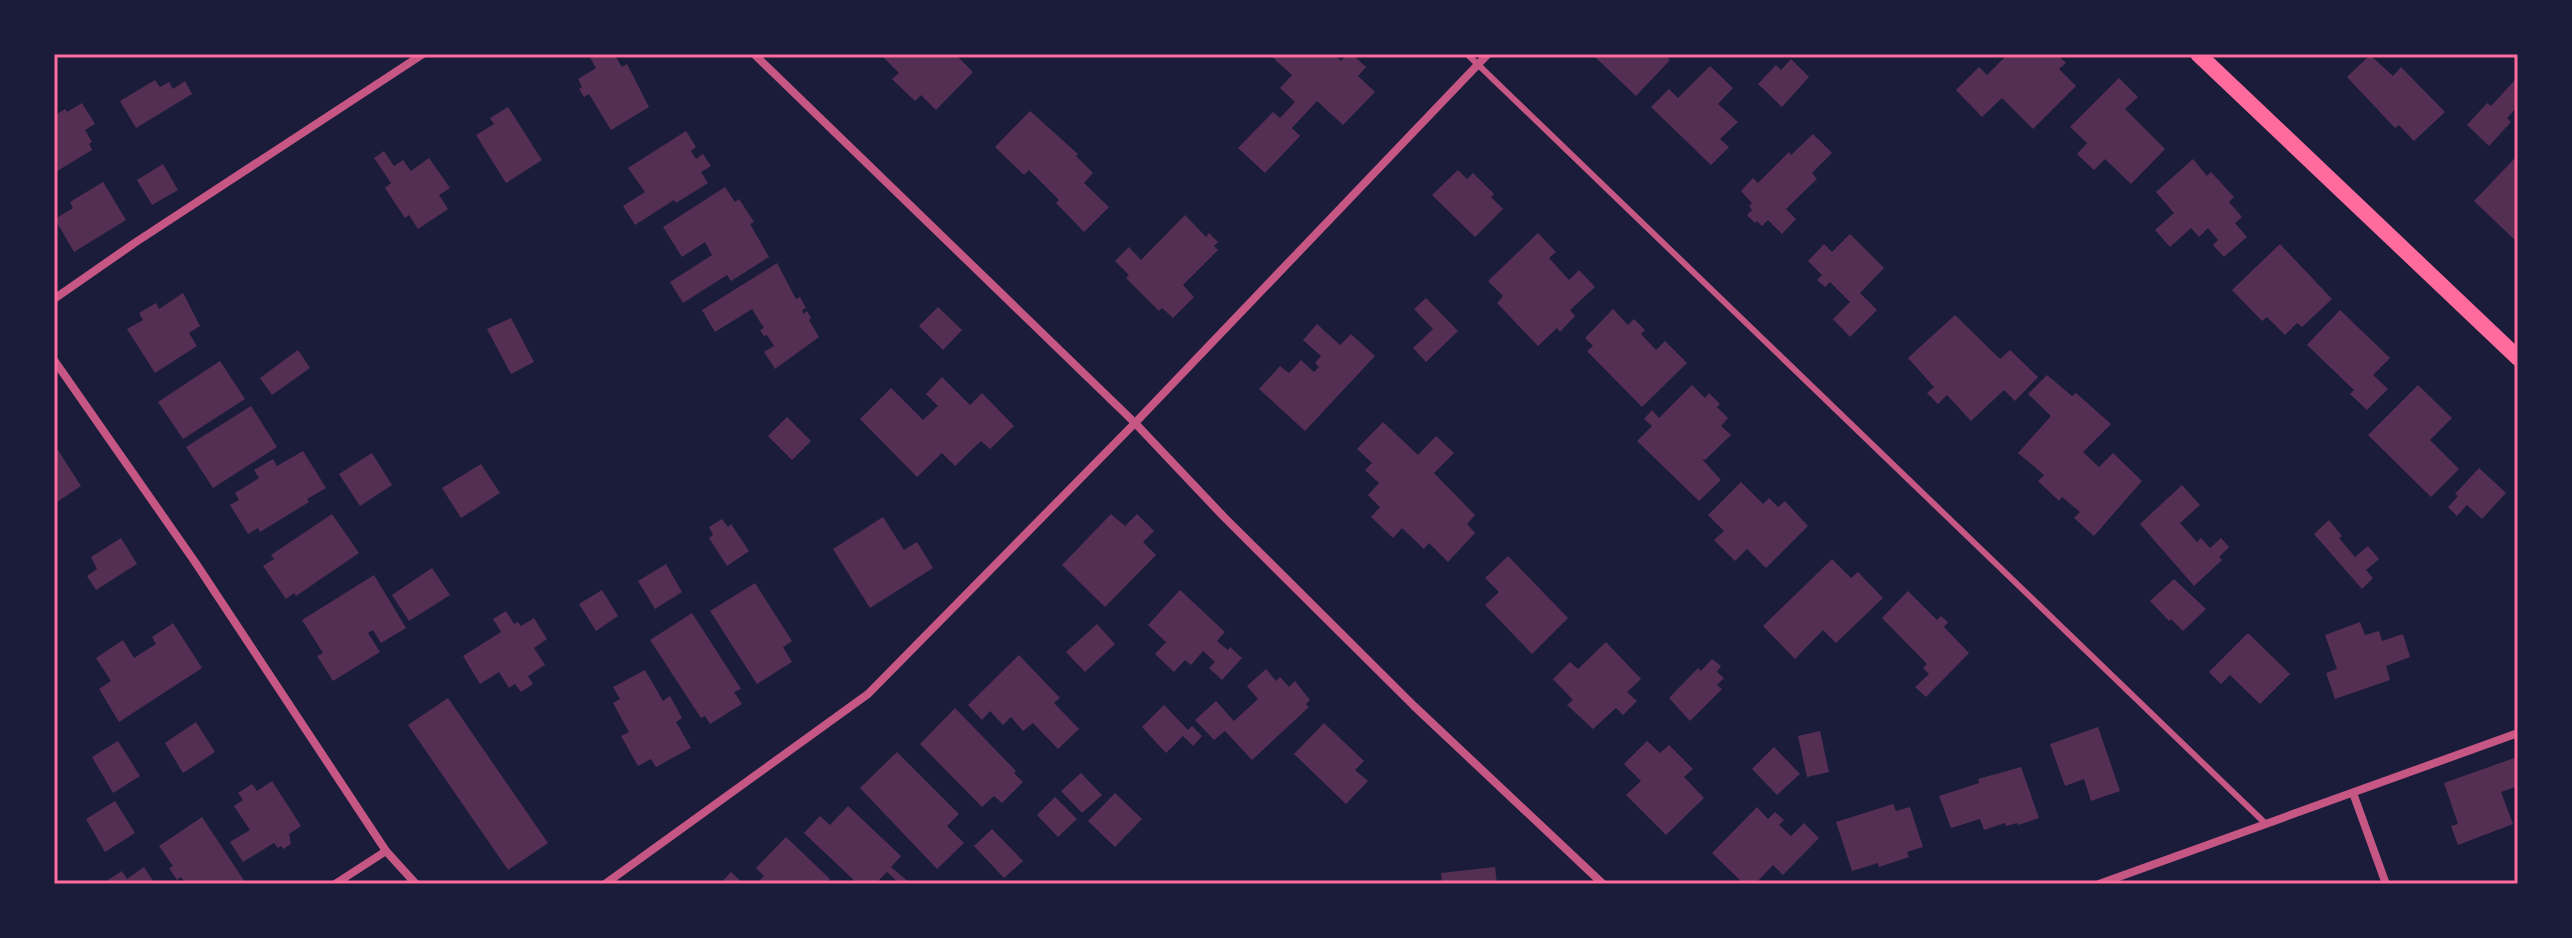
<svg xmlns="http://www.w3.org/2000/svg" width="2572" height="938" viewBox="0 0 2572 938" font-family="'Libre Baskerville',serif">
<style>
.building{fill:#542f53}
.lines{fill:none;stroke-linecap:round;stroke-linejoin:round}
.service{stroke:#c65784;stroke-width:6}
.minor{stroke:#c65784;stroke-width:8}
.secondary{stroke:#ff6b9d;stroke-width:16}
.neatline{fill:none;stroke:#ff6b9d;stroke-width:3}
</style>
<rect width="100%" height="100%" fill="#1b1b3a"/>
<!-- building -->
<g class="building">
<path d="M588,54H614L622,67L627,64L649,107L611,130L589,94L584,97L579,89L582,87L578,79L596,68Z"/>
<path d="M880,54H955L973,72L936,110L921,95L915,101L895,82L892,79L899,73Z"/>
<path d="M1269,54H1334L1341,61L1347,54H1352L1366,67L1358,76L1375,92L1343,125L1317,101L1292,128L1300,136L1265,173L1238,148L1273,112L1280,118L1295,102L1280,88L1292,75Z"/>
<path d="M1592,54H1664L1670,60L1636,96Z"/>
<path d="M2008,54H2057L2066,63L2059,69L2076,86L2033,129L2002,98L1982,117L1956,90L1979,67L1987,75Z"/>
<path d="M2370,55L2393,76L2401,67L2445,112L2414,141L2399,125L2395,128L2347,77Z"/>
<path d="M1791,59L1809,77L1782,107L1758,84L1776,65L1781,70Z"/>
<path d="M1710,66L1733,88L1718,104L1738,122L1720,139L1729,147L1711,165L1651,107L1669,89L1678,98Z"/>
<path d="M2119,78L2138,97L2125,109L2165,149L2131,184L2105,159L2094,170L2077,154L2087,143L2070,127Z"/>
<path d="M155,80L160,87L169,82L173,89L185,81L192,94L136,128L120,101Z"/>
<path d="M2515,80L2518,83V106L2507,118L2511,122L2489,146L2467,125L2487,103L2491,106Z"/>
<path d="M82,103L95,124L85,130L92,142L89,144L92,150L54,173V116L65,109L67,112Z"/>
<path d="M508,107L542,160L506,183L476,135L494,124L490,118Z"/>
<path d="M1030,111L1078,154L1076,156L1093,173L1084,183L1109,207L1084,232L1056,203L1059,200L1029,170L1024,175L995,147Z"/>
<path d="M686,131L696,147L691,151L696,159L703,154L711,166L701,172L708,183L676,203L674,200L635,225L623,206L645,192L628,168Z"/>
<path d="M1813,134L1832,153L1812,173L1817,179L1786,209L1796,219L1782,234L1768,220L1762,226L1757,221L1755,223L1747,215L1752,210L1749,206L1752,203L1741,191L1753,178L1758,183L1789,152L1791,155Z"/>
<path d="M384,151L394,166L403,160L411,171L429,158L450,188L439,195L448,209L418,229L409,215L405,218L385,188L391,183L374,158Z"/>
<path d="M2515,158L2518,161V243L2474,201Z"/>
<path d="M2193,159L2207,176L2211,172L2234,197L2229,202L2242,217L2235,223L2247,237L2224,257L2213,245L2218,240L2208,228L2199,237L2191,228L2170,247L2155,230L2174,213L2156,192Z"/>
<path d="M163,164L178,190L152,205L137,180Z"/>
<path d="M1458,170L1467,179L1473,173L1494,194L1491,197L1503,209L1475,237L1432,195Z"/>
<path d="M103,182L126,220L74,252L55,219L73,208L70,202Z"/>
<path d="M725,187L735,202L739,199L754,222L750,224L769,257L731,281L727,275L683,303L670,282L712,255L705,242L682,257L663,227Z"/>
<path d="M1185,215L1206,237L1209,233L1218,242L1214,246L1218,250L1183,285L1194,297L1173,318L1162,308L1159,311L1126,278L1129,275L1115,261L1129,247L1141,260Z"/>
<path d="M1538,233L1556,252L1549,258L1569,280L1579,270L1595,287L1570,310L1575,316L1560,332L1557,328L1538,346L1497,303L1503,296L1488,281Z"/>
<path d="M1850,234L1884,268L1860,293L1877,310L1850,337L1833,319L1850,302L1830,282L1825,287L1817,280L1822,275L1808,261L1824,244L1832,252Z"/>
<path d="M2280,244L2332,299L2302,327L2297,323L2285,335L2267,317L2262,321L2232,290Z"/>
<path d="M777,263L796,299L800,297L806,308L802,310L804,314L807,311L811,318L809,320L819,337L775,369L764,352L774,346L767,335L764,336L760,330L764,328L752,309L715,332L702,310Z"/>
<path d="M183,293L200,326L189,333L197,346L155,373L127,329L143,320L139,313L156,303L159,309Z"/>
<path d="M1426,298L1458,331L1426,362L1413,348L1433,329L1414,309Z"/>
<path d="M938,307L962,330L943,350L919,326Z"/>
<path d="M1613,309L1628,325L1634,319L1645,330L1641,334L1656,350L1665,341L1687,363L1642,407L1587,351L1593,346L1585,338Z"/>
<path d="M2340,310L2390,358L2373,375L2388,389L2367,410L2350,394L2354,390L2307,345Z"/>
<path d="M1955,315L2000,359L2010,350L2038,377L2015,401L2004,390L1971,421L1947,395L1938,404L1927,393L1934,387L1908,358Z"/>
<path d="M511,318L534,362L511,374L487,329Z"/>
<path d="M1317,324L1340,345L1351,334L1375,356L1305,431L1259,389L1280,366L1289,373L1301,360L1314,372L1319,367L1315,363L1321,356L1303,340Z"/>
<path d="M298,350L310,368L272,395L260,378Z"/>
<path d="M220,361L245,399L183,439L158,402Z"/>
<path d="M2047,375L2072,396L2076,393L2111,424L2083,452L2099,467L2113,453L2142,481L2094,536L2074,518L2080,512L2062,497L2059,501L2038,481L2044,475L2018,453L2051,416L2028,394Z"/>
<path d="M942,377L970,405L982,393L1014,426L990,449L981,441L955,466L942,453L917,477L860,419L891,388L923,420L938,406L926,394Z"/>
<path d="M1692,385L1705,398L1709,393L1720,404L1717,407L1728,418L1721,426L1731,435L1705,460L1702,459L1721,480L1699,501L1637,441L1652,426L1644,419L1652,410L1659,418Z"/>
<path d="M2418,385L2452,418L2430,440L2459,469L2431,497L2368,435Z"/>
<path d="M251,406L277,447L213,488L186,447Z"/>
<path d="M787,417L811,441L792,460L768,436Z"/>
<path d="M1383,422L1418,455L1436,436L1454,453L1434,473L1475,515L1467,524L1475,533L1448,562L1429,543L1424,549L1402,528L1393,538L1371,517L1380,507L1368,495L1379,483L1365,470L1372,463L1357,449Z"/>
<path d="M54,444L81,486L54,504Z"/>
<path d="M303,451L326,488L307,499L309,502L260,532L258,528L248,534L230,505L239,500L235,493L259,478L254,470L273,459L277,466Z"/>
<path d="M372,453L392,485L360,506L339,474Z"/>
<path d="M481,464L500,493L461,518L442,488Z"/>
<path d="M2479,468L2506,493L2482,519L2467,505L2457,516L2448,507L2458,496L2455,494Z"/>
<path d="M1741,482L1763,504L1769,498L1778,507L1785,501L1808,526L1766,568L1747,549L1735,561L1714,540L1724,531L1708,515Z"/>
<path d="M2182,485L2200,505L2180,523L2197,542L2201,538L2210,548L2221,538L2229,547L2219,557L2222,560L2194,586L2140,524Z"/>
<path d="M332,514L359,553L296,596L294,593L286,599L263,566L274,559L271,555Z"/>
<path d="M1111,514L1125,526L1137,514L1154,531L1143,542L1156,555L1105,607L1062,565Z"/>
<path d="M883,517L904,550L917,542L933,568L870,608L833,549Z"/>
<path d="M722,519L728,527L731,524L749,551L727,566L709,538L713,535L709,527Z"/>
<path d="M2329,520L2342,536L2339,538L2355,557L2368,546L2379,559L2366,570L2373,578L2362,589L2314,534Z"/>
<path d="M121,538L137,564L96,590L87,576L97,569L91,557Z"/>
<path d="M1508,556L1568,618L1532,654L1485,605L1499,592L1485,578Z"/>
<path d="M1832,559L1851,578L1858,572L1883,598L1836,643L1823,630L1795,659L1763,626Z"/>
<path d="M666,564L682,592L655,609L638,581Z"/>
<path d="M432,568L450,595L409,621L392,595Z"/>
<path d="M374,575L406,628L381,643L373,630L368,633L380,652L333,681L317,656L323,653L302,620Z"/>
<path d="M2174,579L2206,609L2183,631L2171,619L2169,621L2150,601Z"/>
<path d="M755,583L792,641L783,647L792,662L757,684L710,611Z"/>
<path d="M602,590L618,616L596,631L579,604Z"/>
<path d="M1180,590L1225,632L1217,641L1228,650L1230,647L1242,658L1222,680L1209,668L1215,662L1203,651L1191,665L1185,660L1174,672L1155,654L1166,642L1148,625Z"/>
<path d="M1908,591L1937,620L1941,616L1948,622L1944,627L1969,653L1926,697L1915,687L1929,674L1923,668L1927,664L1882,618Z"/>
<path d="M506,611L514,624L518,622L521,626L534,618L547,639L534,648L545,665L528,676L533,684L521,692L515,684L509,688L499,672L480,684L463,656L501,632L493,619Z"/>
<path d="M692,613L741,689L734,692L742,704L710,724L705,716L701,718L650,640Z"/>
<path d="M2360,622L2365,635L2379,631L2382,641L2403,634L2410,657L2386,666L2390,680L2335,699L2326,673L2337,669L2325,635Z"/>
<path d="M173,623L202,668L119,722L99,689L111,681L96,658L123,640L134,658L156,644L152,637Z"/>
<path d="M1097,624L1115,644L1085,672L1066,652Z"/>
<path d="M2248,633L2290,674L2260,704L2230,675L2221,684L2209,672Z"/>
<path d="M1606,642L1641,679L1627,692L1637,701L1623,715L1616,708L1593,729L1567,705L1573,700L1553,679L1570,662L1578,669Z"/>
<path d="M1019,655L1060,698L1054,703L1079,729L1058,749L1033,723L1023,731L1011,717L1003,725L990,711L982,720L968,705Z"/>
<path d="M1712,659L1721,666L1717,672L1724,678L1717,685L1722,689L1690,721L1669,698L1698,668L1701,671Z"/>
<path d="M1266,669L1276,681L1280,677L1289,687L1295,681L1310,700L1306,704L1309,707L1252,760L1225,731L1214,740L1195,720L1216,701L1234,721L1258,699L1247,686Z"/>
<path d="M645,670L663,701L670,696L682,718L676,722L691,748L656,767L651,759L638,766L621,736L629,732L613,703L620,699L613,687Z"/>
<path d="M448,698L548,843L508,870L408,725Z"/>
<path d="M1164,705L1188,730L1192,726L1202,736L1193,746L1183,736L1166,753L1142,727Z"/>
<path d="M955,708L1016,771L1014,773L1023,782L1002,803L994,796L982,807L920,744Z"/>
<path d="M196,722L215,752L183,773L165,743Z"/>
<path d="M1324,723L1364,761L1355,770L1368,781L1346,804L1294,754Z"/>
<path d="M2098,727L2120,791L2091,801L2084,779L2065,786L2050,744Z"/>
<path d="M1820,731L1829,772L1807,777L1798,736Z"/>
<path d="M118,741L140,776L113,793L92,757Z"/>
<path d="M1647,741L1660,753L1669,745L1693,769L1684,777L1704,798L1666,835L1626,795L1641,781L1624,764Z"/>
<path d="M1774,747L1800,774L1777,795L1752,769Z"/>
<path d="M897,752L959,814L947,826L964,843L937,869L860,788Z"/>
<path d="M2517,757L2518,786L2501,792L2513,824L2458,845L2451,826L2458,824L2444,783Z"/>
<path d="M2021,767L2039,818L2018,825L2017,823L2006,826L2005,823L1984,830L1980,819L1951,828L1939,796L1979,783L1978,779Z"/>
<path d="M1081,773L1102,795L1082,813L1061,791Z"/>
<path d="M272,781L301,826L289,834L291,844L283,849L281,846L278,848L274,843L243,862L230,842L250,830L234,806L243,800L238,793L252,784L257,791Z"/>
<path d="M1115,793L1142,819L1115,847L1088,821Z"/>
<path d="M1055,797L1077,819L1058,837L1037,815Z"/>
<path d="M115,801L135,833L105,852L86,819Z"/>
<path d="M1893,804L1896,811L1910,807L1923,847L1907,852L1909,857L1879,867L1878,863L1852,871L1836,822Z"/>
<path d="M848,806L901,856L891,867L911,884H900L887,872L875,884H858L804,833L820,816L830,825Z"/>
<path d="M1757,807L1768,819L1775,812L1784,820L1779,825L1791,836L1804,823L1819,838L1783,875L1773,865L1755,884H1744L1712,853Z"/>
<path d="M202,817L245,882L243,884H186L181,877L177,880L169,868L173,866L159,846Z"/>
<path d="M992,829L1023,861L1004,878L974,846Z"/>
<path d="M786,837L830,879L825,884L758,882L764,876L756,868Z"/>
<path d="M144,867L155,884H102L122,871L127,879Z"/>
<path d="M1495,867L1497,884H1442L1441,873Z"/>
<path d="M731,872L744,884H720Z"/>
</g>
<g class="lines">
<!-- service -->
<path class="service" d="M1467,54L2266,824"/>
<!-- minor -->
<g class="minor">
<path d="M754,54L1135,423L1224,517L1414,706L1603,884"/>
<path d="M54,299L136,242L423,54"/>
<path d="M54,360L195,562L386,851L416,884"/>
<path d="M2353,793L2386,884"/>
<path d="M335,884L386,851"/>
<path d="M605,884L868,694L1135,423L1488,54"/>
<path d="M2099,884L2518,733"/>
</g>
<!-- secondary -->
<path class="secondary" d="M2198,54L2518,358"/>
</g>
<!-- border -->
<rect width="2572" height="938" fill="none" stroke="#1b1b3a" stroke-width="112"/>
<rect x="56" y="56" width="2460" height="826" class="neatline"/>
</svg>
